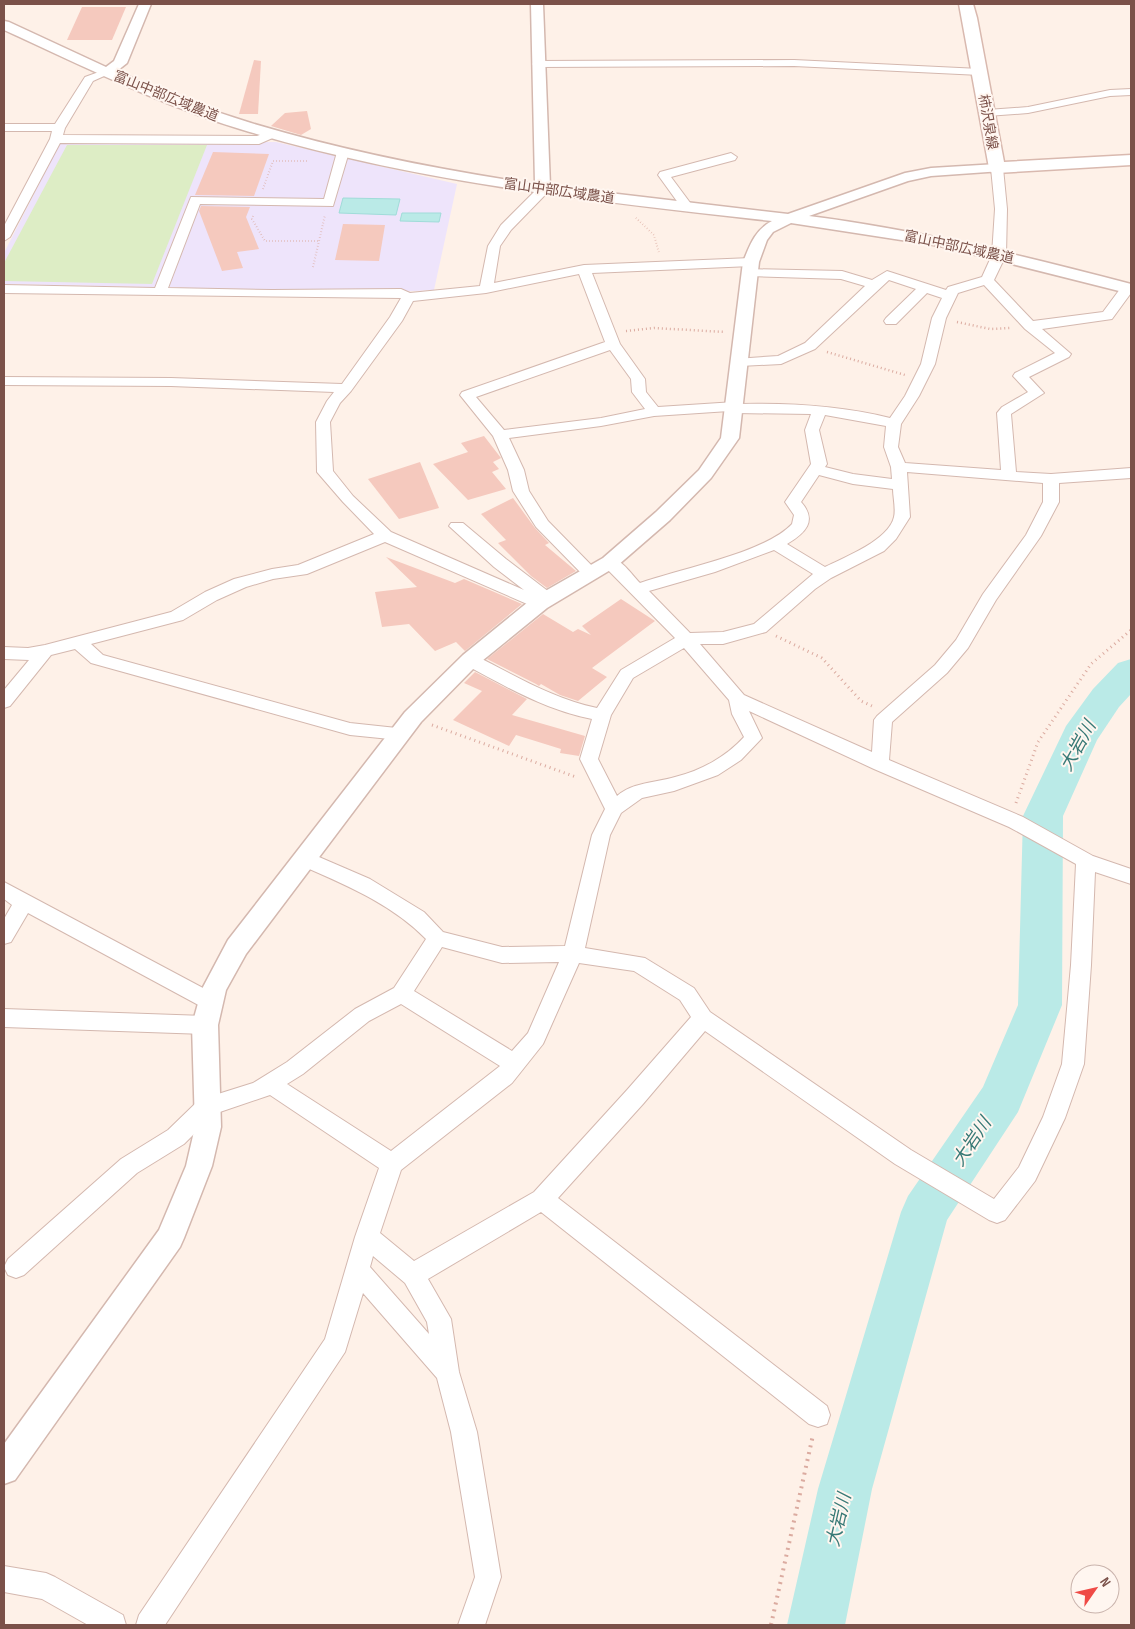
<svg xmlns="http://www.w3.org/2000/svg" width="1135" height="1629" viewBox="0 0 1135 1629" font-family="'Sofia Sans Condensed','Noto Sans JP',sans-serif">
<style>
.education{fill:#eee4fb}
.green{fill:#ddedc5}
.water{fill:#baeae7;stroke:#a0dcd9}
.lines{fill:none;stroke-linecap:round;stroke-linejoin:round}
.river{fill:#baeae7;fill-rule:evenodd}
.building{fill:#f5c9be}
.minor-casing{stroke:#d4b8af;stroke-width:2}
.tertiary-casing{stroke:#d4b8af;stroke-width:3}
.secondary-casing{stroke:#d9b9af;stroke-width:3}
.path-far3{stroke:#dbaba0;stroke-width:2;stroke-dasharray:0.5 2.5;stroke-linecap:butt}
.path-far2{stroke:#dbaba0;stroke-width:2.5;stroke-dasharray:1 3;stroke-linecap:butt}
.path-far1{stroke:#dbaba0;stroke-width:3;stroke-dasharray:1 4;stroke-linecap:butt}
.path{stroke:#dbaba0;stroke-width:4;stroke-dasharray:2 5;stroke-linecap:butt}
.minor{fill:#fff;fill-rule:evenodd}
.tertiary{fill:#fff;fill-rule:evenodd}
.secondary{fill:#fff;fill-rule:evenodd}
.labels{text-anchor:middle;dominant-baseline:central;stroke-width:4;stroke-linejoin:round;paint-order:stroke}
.far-street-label{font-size:14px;fill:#7b5149;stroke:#fff6f0}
.water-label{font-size:18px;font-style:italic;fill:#387976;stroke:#fff6f0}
</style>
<rect width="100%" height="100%" fill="#fef1e8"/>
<!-- education -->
<path class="education" d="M61,141L276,142L457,184L434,290L395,292L4,284V253Z"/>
<!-- green -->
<path class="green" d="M67,145H207L152,284L4,281V263Z"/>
<!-- water -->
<g class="water">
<path d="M343,198L400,199L396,215L339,213Z"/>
<path d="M402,213H441L439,222L400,221Z"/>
</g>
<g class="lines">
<!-- river -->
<path class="river" d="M1131,659V694L1119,707L1097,740L1063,816L1062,1005L1018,1112L947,1220L872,1489L845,1625H787L818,1489L901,1212L908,1196L983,1087L1018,1005L1023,816L1066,726L1093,689L1118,663Z"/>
</g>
<!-- building -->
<g class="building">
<path d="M82,7H126L112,40H67Z"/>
<path d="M254,60L261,61L258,114H239Z"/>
<path d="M307,111L311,129L301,135L271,126L285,113Z"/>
<path d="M213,152L269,154L254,196L195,195Z"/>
<path d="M201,206L250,207L246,217L259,249L237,252L243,268L222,271L199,211Z"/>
<path d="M343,224L385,225L379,261L335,260Z"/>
<path d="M484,436L501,458L493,462L499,469L492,472L506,489L468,500L433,464L468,452L461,443Z"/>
<path d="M420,462L439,508L399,519L368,479Z"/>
<path d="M513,498L535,528L549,543L545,545L576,571L547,588L531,576L498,543L506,540L481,514Z"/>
<path d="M386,557L455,583L464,579L522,604L465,651L456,642L435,651L409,624L382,627L375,592L417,587Z"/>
<path d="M621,599L655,621L592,668L607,677L578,701L560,695L541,684L539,686L536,684L487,659L543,614L573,632L578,629L591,635L582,626Z"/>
<path d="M475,672L527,699L512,715L585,736L579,756L560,753L561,749L516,735L509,746L453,720L482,691L464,683Z"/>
</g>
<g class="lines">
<!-- minor casing -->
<g class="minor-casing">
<g id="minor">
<path d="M794,60L980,69L986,72L980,75L794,66L538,67L532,64L538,61Z"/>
<path d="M107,69L113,72L93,81L65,128L63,135L257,136L273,130L279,134L277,136L259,144L60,143L10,237L4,241V226L50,139L52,131H4V124H55L85,77Z"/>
<path d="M1131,89V95L1110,96L1028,113L987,116L981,113L987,110L1028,107L1110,90Z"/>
<path d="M343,148L349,152L333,206L200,204L168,288L272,290L401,289L410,293L480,286L488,246L501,225L539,187L543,186L549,190L547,193L511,230L500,246L494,283L584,265L751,258L758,262L751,266L592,273L620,344L645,379L646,392L658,407L735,402L741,404C792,403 841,406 890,418L905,396L921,364L932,318L942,298L927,293L896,324H886L884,321L886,318L916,289L889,280L815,349L781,364L740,366L735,365L733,362L735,359L778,356L805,343L865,286L841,279L750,276L745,275L743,272L745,269L842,271L872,280L887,271L946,290L948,287L982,277L992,255L995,209L991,168L997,164L1003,168L1007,209L1006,255L994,280L1033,321L1103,312L1123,285H1131V293L1112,319L1042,329L1071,354L1069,357L1029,377L1044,393L1011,414L1016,472L1051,474L1131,468V478L1059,483V502L1041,536L996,600L968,648L947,673L892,722L889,760L1023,817L1093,856L1131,869V884L1095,872L1091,965L1084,1064L1065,1118L1035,1181L1005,1220L997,1223L989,1220L895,1164L705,1031L643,1104L558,1198L827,1406L830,1415L827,1424L818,1427L809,1424L541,1212L428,1279L451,1319L459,1372L477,1432L501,1577L485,1625H458L475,1577L451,1432L437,1378L363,1293L345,1352L165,1625H136L139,1615L325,1339L355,1237L379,1168L270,1095L214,1114L184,1144L137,1173L24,1275L16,1278L8,1275L4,1267L8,1259L121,1159L168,1130L199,1100L253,1083L287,1062L355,1009L394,988L426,939C391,903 343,884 298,864L295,859L298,854L305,852L312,854L370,879L424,912L443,932L502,947L565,946L592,835L605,809L580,759L592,719C545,710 505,686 464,664L461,660L464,656L470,654L476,656C516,676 553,699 597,708L621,670L675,638L604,566L602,562L604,558C619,554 630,573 640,583C679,569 765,553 792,524L794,515L785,502L811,464L805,430L811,414L735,413L729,411L654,416L601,426L509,438L524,470L529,491L548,521L599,573L597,577L591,578L585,577L536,527L513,491L508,470L493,436L460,395L462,392L605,342L579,274L486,293L413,301L402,321L351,391L340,403L330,422L333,471L353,496L391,532L524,590L494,567L449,526L451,523H463L506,559L553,595L555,599C551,606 542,609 534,607L385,542L307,574L273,579L246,587L217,600L183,620L91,644L103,655L350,723L406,729L409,734L406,739L400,740L350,735L91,663L75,649L51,655L10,706L4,708V690L29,660L4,659V647L28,648L45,645L171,612L205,592L234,579L272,569L298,565L374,534L343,502L317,472L316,422L327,401L334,392L171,386L4,385V377L171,378L342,384L390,317L401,298L4,293V285L155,288L191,197L324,199L337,152ZM984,285L1025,329L1055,353L1015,373L1013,376L1028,392L1002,407L997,413L1001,470L905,463L898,447L901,424L919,396L935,364L946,318L958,293ZM610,350L631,379L632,392L645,409L601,418L504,430L476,397ZM825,415L886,426L884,447L891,467L892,479L853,474L825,467L827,464L819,430ZM907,472L1043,483V502L1026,535L983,594L956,640L935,665L877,716L874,720L872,752L744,695L700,644H723L766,632L815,589L831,578L884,551L896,539L910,517ZM819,475L853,484L893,489C893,497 896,509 894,517C889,540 845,557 825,567L787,544C805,533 818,521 801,502ZM774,550L813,574L754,624L723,632L690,633L649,591L715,572ZM684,648L729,700L732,714L744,737C726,757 700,771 675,777C655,783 633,782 617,796L598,759L611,715L633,678ZM749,711L874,769L1009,827L1076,864L1071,965L1062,1064L1043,1117L1019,1167L994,1199L911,1150L710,1012L694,988L645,958L585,948L610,835L621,813L642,798L674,791L718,775L741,760L762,738ZM442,947L502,963L559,962L528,1033L512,1051L414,991ZM579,963L634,971L680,1000L691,1017L627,1090L534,1192L414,1261L380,1233L401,1170L512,1083L543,1044ZM401,1004L500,1066L391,1151L287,1084L303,1074L369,1021ZM373,1256L405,1283L427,1322L429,1334L370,1267Z"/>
<path d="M731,153L737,157L735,160L671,177L694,208L692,211H684L658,175L660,172Z"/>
<path d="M4,882L218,996L221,1002L218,1008L211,1010L204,1008L28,913L11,942L4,944V919L12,905L4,899Z"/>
<path d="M4,1009L205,1016L212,1019L215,1025L212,1031L205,1034L4,1027Z"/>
<path d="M4,1566L46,1573L55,1577L123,1615L126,1625H88L42,1599L4,1592Z"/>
</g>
</g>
<!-- tertiary casing -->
<g class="tertiary-casing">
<path id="tertiary" d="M139,4H151L127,63L117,71C160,91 205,109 251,123C344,151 440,170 535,184L531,4H543L550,186L788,214L905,173L931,168L997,164L1002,165L1004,168L1002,171L931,176L908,181L809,216C919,230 1025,256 1131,284V294L940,246L791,223L773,232L767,240L759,262L739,438L711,478L670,520L617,566L547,608L477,665L421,722L246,954L226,990L218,1025L221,1127L212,1166L184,1238L180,1247L15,1480L4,1484V1444L159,1230L186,1166L195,1127L192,1025L202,989L228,940L405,712L463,655L533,598L603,558L656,512L699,470L721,438L743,262C750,245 755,230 772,221C593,201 413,182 240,129C158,104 81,65 4,30V21L9,22L106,67L114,61Z"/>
</g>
<!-- secondary casing -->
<g class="secondary-casing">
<path id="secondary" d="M959,4H973L977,18L1004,162L1131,155V165L997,173L991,172L989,168Z"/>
</g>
<!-- path-far3 -->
<g class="path-far3">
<path d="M263,189L273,161H307"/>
<path d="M253,216L252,219L265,241H318"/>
<path d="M636,218L654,235L659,253"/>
<path d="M313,267L325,215"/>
</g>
<!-- path-far2 -->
<g class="path-far2">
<path d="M957,322L990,329L1010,328"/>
<path d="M626,331L654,328L725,332"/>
<path d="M827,352L905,375"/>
</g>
<!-- path-far1 -->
<g class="path-far1">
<path d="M776,636L822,658L861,701L872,706"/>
<path d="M432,725L576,777"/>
<path d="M1016,803L1038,742L1091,664L1131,630"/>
</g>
<!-- path -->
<path class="path" d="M771,1625L813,1435"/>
<!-- minor -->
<use href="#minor" class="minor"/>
<!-- tertiary -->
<use href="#tertiary" class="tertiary"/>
<!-- secondary -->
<use href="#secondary" class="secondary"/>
</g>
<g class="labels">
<!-- far-street labels -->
<g class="far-street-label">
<text transform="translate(166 96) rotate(22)">富山中部広域農道</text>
<text transform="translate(988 122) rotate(80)">柿沢泉線</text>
<text transform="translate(559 191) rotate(8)">富山中部広域農道</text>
<text transform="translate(959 247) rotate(12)">富山中部広域農道</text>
</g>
<!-- water labels -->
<g class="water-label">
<text transform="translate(1078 746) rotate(-61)">大岩川</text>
<text transform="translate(972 1142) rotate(-56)">大岩川</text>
<text transform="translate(839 1520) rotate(-77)">大岩川</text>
</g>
</g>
<!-- border -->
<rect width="1135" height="1629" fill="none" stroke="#7b5149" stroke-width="10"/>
<!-- north arrow -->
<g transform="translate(1095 1589) rotate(56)"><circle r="24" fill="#fff6f0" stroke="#cab4ad"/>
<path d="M0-4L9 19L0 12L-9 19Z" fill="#ef4a46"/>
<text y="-8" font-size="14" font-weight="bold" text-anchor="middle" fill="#7b5149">N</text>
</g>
</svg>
